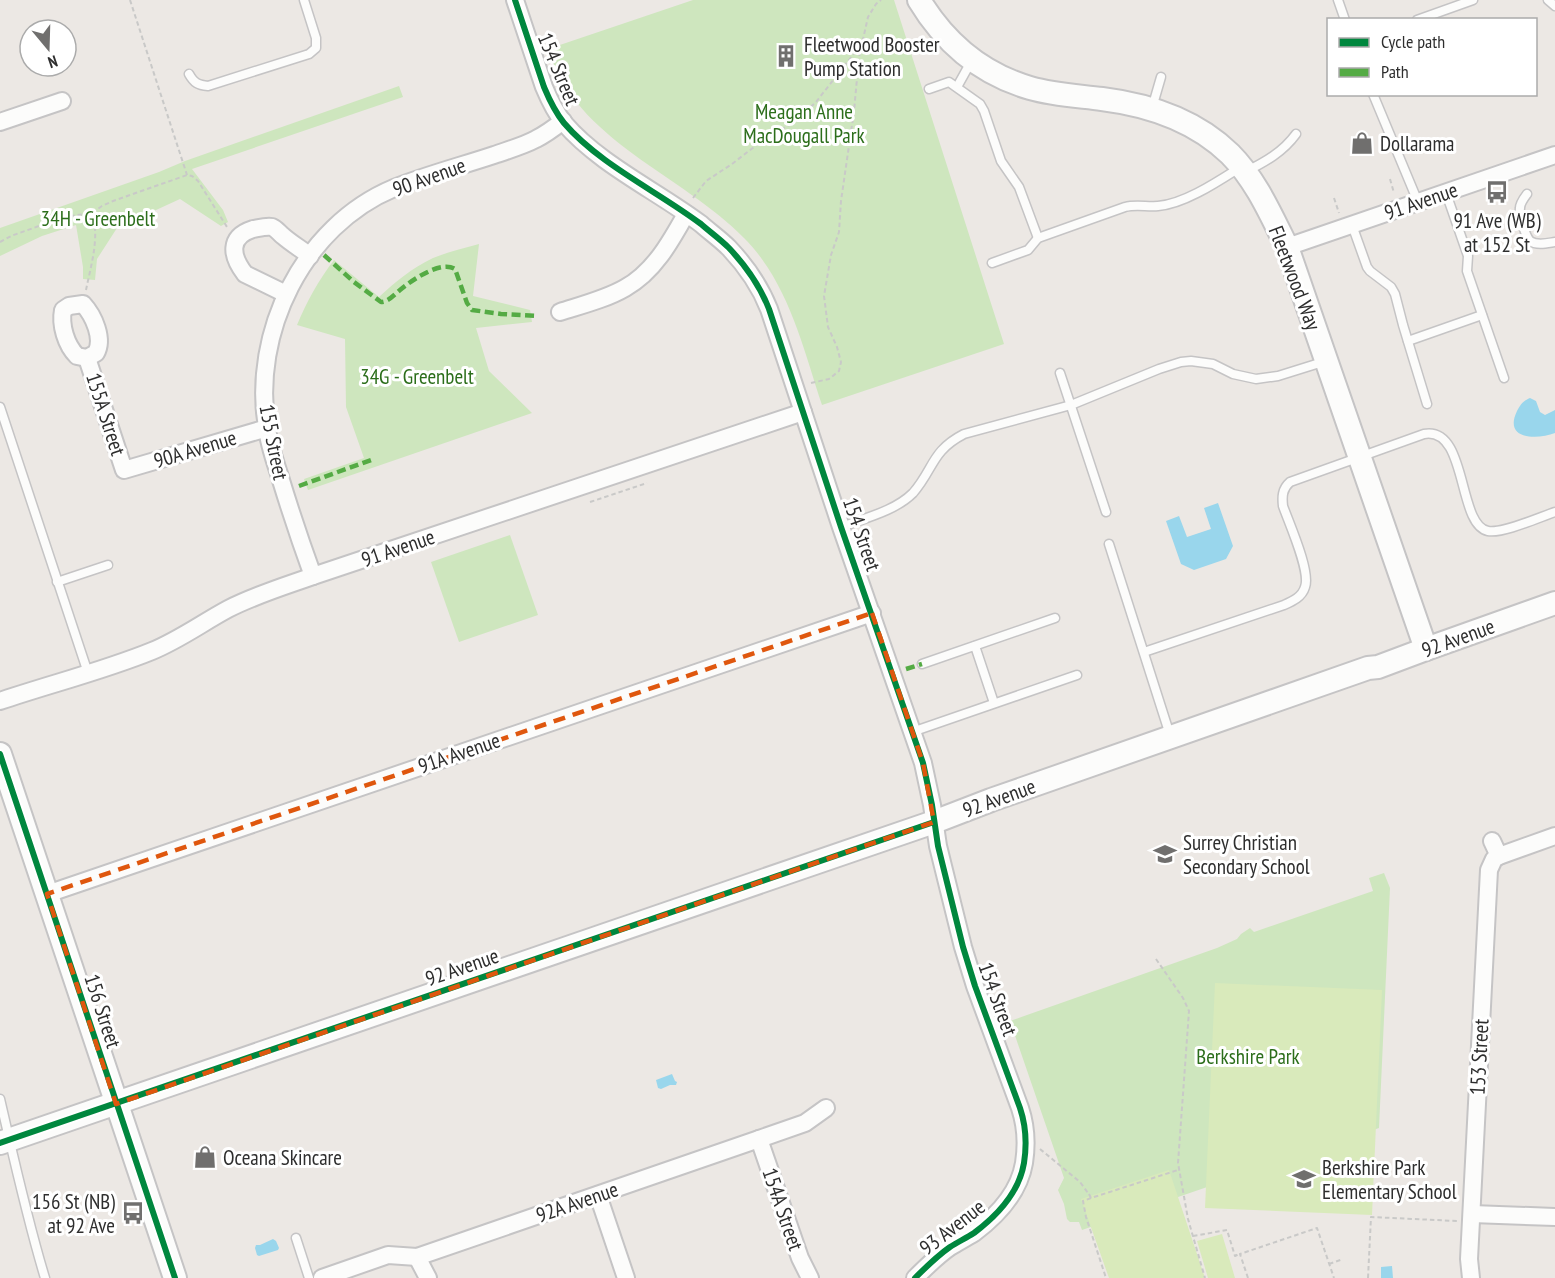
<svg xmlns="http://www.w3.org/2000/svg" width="1555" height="1278" viewBox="0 0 1555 1278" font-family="'PT Sans Narrow',sans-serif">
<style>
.green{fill:#cee6be}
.pitch{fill:#d9eabb}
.water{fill:#99d6ec}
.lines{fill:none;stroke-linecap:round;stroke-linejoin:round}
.lane-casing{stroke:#c5c4c5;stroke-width:11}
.street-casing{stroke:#c5c4c5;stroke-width:20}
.secondary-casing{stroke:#c5c4c5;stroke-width:26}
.path{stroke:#c9c9c8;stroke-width:2;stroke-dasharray:4.5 3;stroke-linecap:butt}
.lane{stroke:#fcfcfb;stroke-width:8}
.street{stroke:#fcfcfb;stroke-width:16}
.secondary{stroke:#fcfcfb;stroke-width:22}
.quiet{stroke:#54ab44;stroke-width:4.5;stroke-dasharray:9 4.5;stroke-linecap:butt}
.cycleway-casing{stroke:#fff;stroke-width:10}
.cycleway{stroke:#00873e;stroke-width:6}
.marked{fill:none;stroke:#df570e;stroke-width:4.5;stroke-dasharray:12 8;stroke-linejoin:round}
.labels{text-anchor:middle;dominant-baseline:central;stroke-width:6;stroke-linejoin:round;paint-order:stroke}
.poi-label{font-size:21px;fill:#2e2e2e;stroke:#fff;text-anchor:start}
.street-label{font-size:21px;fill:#2e2e2e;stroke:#fff}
.park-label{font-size:21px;fill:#2c6e1b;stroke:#fff}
</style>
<rect width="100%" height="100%" fill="#ece8e4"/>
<!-- green -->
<g class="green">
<path d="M693,0H894L1004,344L822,405C803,347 788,282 744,238C682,174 576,141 548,49Z"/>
<path d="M399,86L403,97L192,169L223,210L228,222L221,226L180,199L117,228L97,259L95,280L83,279V267L76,225L42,236L0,256V228L159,172L185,161Z"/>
<path d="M479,244L473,296L530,310L532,322L476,328L489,371L532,413L308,490L304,479L364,458L346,407L345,339L297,325C307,301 318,281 334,260L379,297C395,282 412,268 433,258C448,252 464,248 479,244Z"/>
<path d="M510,535L538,615L459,642L431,562Z"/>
<path d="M1384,873L1390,888L1379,1128L1082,1230L1079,1222H1070L1067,1219L1064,1204L1058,1190L1064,1178L1010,1021L1217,948L1237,939L1241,934L1250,928L1254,932L1373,891L1369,878Z"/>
</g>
<!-- pitch -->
<g class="pitch">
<path d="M1215,983L1382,990L1372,1215L1205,1208Z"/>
<path d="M1169,1170L1205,1278H1109L1081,1199Z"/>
<path d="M1222,1234L1235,1278H1208L1197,1241Z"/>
</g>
<!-- water -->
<g class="water">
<path d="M1530,398L1536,401L1540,412L1545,415L1555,410V433C1537,440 1503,440 1517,411C1521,404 1523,401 1530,398Z"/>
<path d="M1218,503L1233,546L1226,559L1194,570L1181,564L1166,521L1179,516L1187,537L1211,529L1204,508Z"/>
<path d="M672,1074L675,1081L677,1082L676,1085H670L661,1089L658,1088L656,1080Z"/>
<path d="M273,1239L276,1241L279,1248L278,1250L259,1256L257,1255L255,1248L256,1245H260Z"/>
<path d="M1392,1266L1393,1278H1381V1267Z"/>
</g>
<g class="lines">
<!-- lane casing -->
<g class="lane-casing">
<g id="lane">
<path d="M1338,0L1345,20"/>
<path d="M1548,0L1555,6"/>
<path d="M1417,20L1473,0"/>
<path d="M189,74C194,83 198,85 208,86L309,54L316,48V38L304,0"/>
<path d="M957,87L972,60"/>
<path d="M929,89L949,82L980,104L984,111L1001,161L1019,187L1038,238"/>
<path d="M1373,94L1418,202"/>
<path d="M1152,108L1161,77"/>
<path d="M1245,172C1265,162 1283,152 1296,134"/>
<path d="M1446,193L1468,256L1467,271L1504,378"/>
<path d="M1527,194C1524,198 1520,203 1520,208C1519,214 1525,236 1530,241C1537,246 1548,243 1555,242"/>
<path d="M1352,225L1367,267L1370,271L1391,287L1395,294L1403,325L1427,404"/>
<path d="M992,263L1028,250L1038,238L1125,207C1136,204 1147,207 1158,206C1184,204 1217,182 1239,168"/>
<path d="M1408,341L1482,315"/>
<path d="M1060,373L1106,512"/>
<path d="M0,407L88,673"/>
<path d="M841,527C865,518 895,511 913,493C934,469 931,451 964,434L1071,405L1159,369L1181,362L1191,361L1213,364L1233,374L1256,379L1278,376L1326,361"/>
<path d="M1109,544L1170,735"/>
<path d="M57,582L108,565"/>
<path d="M975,646L994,703"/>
<path d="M1144,652L1284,605C1293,601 1302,597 1305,587C1311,572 1289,523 1283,506C1282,497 1282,489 1290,482L1424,434C1468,426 1457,525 1488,531C1502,534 1540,517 1555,512"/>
<path d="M922,664L1055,618"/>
<path d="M912,732L1077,675"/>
<path d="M0,1099C14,1159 27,1219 45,1278"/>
<path d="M296,1238L309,1278"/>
</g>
</g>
<!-- street casing -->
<g class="street-casing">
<g id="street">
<path d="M515,0L544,87C549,99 555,112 564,123C599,164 657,191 701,224C710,232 720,239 729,248C746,266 760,286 769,309L841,527L923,763L932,805L938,846L963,947L975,986L1020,1108C1026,1126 1027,1144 1024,1163C1019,1193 998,1215 974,1233C966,1238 958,1242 950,1247C937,1256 926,1267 915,1278"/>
<path d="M0,122L62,101"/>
<path d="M1287,247L1555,155"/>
<path d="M286,294L245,274C231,256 228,237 253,229C259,228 266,226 272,227C277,229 279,233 283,236C291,243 301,249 310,256"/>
<path d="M83,304C94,316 104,339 96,353L87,358L77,356C66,345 60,325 63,310L69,306Z"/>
<path d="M560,312C582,305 606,299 625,288C654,272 671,241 686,214"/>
<path d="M87,358L124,470L267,428"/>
<path d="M313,576C301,543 290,510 280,477C275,461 269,445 267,428C251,333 303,226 394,188C426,175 461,166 494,155C508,150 523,146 536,139C546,134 554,128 563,121"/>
<path d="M0,701C50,684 103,671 152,651C179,640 202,623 228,609C255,595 285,586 313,576L803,412"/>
<path d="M1499,856L1555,836"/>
<path d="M47,894L872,613"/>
<path d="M759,1139L800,1258L810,1278"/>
<path d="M598,1195L626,1278"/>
<path d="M1472,1214L1555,1217"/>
<path d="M417,1257L428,1278"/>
<path d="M322,1278L388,1255L417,1257L759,1139L805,1123L826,1108"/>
<path d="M1471,1278L1469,1259L1489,870L1494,859L1499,856L1492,841"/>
</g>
</g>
<!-- secondary casing -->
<g class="secondary-casing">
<g id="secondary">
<path d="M919,0C945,43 982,74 1030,88C1054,95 1079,96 1102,99C1150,105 1195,120 1230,154C1256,180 1271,215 1287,247L1426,649"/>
<path d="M0,754L175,1278"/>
<path d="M0,1143L934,822L991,800L1368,668L1378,667L1426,649L1555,603"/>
</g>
</g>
<!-- path -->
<g class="path">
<path d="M130,0L187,175"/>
<path d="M1390,179L1394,193"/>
<path d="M693,198L706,181L732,164L767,137L793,123L816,102L860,46"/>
<path d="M1334,198L1339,213"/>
<path d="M0,242L11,236L64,217L92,213L102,206L113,201L187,175L192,176L198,181L227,227"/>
<path d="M86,290C91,265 100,237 92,213"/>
<path d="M811,383L829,379L839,371L841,362L837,347L828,327L824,296L831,255L839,232L841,201L854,111L859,57L868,17L876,4L881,0"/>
<path d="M590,502L647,483"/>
<path d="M1156,959L1183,998L1189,1011L1178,1163L1188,1219L1205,1278"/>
<path d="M1040,1149L1080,1182L1088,1193"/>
<path d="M1089,1194L1091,1198L1178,1170"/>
<path d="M1091,1198L1083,1201L1086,1217L1106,1278"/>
<path d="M1193,1236L1227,1230L1235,1256L1239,1254"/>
<path d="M1329,1264L1343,1259"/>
<path d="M1248,1278L1240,1254L1317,1228L1334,1278"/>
<path d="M1368,1278L1371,1217L1457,1221"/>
</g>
<!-- lane -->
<use href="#lane" class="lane"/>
<!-- street -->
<use href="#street" class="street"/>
<!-- secondary -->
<use href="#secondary" class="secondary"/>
<!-- quiet -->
<g class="quiet">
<path d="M324,255L354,282L381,302C388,302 394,295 400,290C412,280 441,260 455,269L467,303L472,310L501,314L538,316"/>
<path d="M299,486L371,460"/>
<path d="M906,669L922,664"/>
</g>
<!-- cycleway casing -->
<g class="cycleway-casing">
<g id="cycleway">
<path d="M515,0L544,87C549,99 555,112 564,123C599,164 657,191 701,224C710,232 720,239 729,248C746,266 760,286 769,309L841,527L923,763L932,805L938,846L963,947L975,986L1020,1108C1026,1126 1027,1144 1024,1163C1019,1193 998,1215 974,1233C966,1238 958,1242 950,1247C937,1256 926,1267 915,1278"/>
<path d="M0,754L175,1278"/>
<path d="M0,1143L934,822"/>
</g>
</g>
<!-- cycleway -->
<use href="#cycleway" class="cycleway"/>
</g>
<!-- marked area -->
<path class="marked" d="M872,613L923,763L934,822L116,1104L47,894Z"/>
<!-- icons -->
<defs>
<g id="building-bare" transform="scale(1.8)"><path d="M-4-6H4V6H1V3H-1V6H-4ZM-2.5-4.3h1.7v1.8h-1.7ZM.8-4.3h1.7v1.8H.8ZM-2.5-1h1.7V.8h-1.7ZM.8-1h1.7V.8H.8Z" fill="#706f6e" stroke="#fff" stroke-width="2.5" paint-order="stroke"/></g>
<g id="shop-bare" transform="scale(1.8)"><path d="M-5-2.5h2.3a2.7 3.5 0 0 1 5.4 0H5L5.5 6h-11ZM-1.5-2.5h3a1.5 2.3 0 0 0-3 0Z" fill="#706f6e" stroke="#fff" stroke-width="2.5" paint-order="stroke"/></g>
<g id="bus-bare" transform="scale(1.8)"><path d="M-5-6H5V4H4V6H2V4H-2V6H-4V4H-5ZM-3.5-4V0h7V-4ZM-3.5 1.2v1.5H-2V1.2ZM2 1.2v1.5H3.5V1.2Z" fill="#706f6e" stroke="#fff" stroke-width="2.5" paint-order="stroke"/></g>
<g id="school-bare" transform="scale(1.8)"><path d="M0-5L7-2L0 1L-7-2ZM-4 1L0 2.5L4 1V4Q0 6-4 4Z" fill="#706f6e" stroke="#fff" stroke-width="2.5" paint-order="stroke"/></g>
</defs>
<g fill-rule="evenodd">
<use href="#building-bare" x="786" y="56"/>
<use href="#shop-bare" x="1362" y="143"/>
<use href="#bus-bare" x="1497" y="192"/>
<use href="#school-bare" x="1165" y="854"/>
<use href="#shop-bare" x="205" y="1157"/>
<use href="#school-bare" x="1304" y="1179"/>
<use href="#bus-bare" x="133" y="1213"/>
</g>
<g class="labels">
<!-- poi labels -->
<g class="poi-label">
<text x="804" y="44">Fleetwood Booster<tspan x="804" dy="24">Pump Station</tspan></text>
<text x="1380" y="143">Dollarama</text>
<text x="1497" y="220" text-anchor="middle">91 Ave (WB)<tspan x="1497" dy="24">at 152 St</tspan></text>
<text x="1183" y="842">Surrey Christian<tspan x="1183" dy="24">Secondary School</tspan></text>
<text x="223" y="1157">Oceana Skincare</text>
<text x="1322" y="1167">Berkshire Park<tspan x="1322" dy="24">Elementary School</tspan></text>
<text x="115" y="1201" text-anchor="end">156 St (NB)<tspan x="115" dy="24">at 92 Ave</tspan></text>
</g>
<!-- street labels -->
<g class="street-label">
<text transform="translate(559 69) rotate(67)">154 Street</text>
<text transform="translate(429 177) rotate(-20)">90 Avenue</text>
<text transform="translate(1421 201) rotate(-19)">91 Avenue</text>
<text transform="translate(1295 278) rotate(69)">Fleetwood Way</text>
<text transform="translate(106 414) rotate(72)">155A Street</text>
<text transform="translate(274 442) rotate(79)">155 Street</text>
<text transform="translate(195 449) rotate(-17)">90A Avenue</text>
<text transform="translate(862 534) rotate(71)">154 Street</text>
<text transform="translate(398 548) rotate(-19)">91 Avenue</text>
<text transform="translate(1458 638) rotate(-20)">92 Avenue</text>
<text transform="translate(459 753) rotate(-19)">91A Avenue</text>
<text transform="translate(999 798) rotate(-20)">92 Avenue</text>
<text transform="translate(462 967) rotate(-19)">92 Avenue</text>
<text transform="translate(998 999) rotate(70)">154 Street</text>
<text transform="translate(103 1011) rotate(72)">156 Street</text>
<text transform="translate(1479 1057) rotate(-87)">153 Street</text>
<text transform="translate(577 1202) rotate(-19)">92A Avenue</text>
<text transform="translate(783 1209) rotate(71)">154A Street</text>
<text transform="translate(952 1227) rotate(-38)">93 Avenue</text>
</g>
<!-- park labels -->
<g class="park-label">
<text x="804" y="111">Meagan Anne<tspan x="804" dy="24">MacDougall Park</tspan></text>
<text x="98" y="218">34H - Greenbelt</text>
<text x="417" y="376">34G - Greenbelt</text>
<text x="1248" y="1056">Berkshire Park</text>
</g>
</g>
<!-- legend -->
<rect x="1327" y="18" width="210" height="78" fill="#ffffff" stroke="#ababab" stroke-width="1.5"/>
<rect x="1339" y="38" width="30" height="9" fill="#00873e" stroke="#ababab" stroke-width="1.5"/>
<text x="1381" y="48" font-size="18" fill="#2e2e2e">Cycle path</text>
<rect x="1339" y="68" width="30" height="9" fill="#54ab44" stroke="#ababab" stroke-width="1.5"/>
<text x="1381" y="78" font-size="18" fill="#2e2e2e">Path</text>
<!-- north arrow -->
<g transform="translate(48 48) rotate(161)"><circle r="28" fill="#ffffff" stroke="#ababab" stroke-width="1.5"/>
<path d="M0-4.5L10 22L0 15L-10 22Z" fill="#706f6e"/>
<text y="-9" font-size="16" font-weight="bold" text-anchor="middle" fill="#2e2e2e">N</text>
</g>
</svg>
